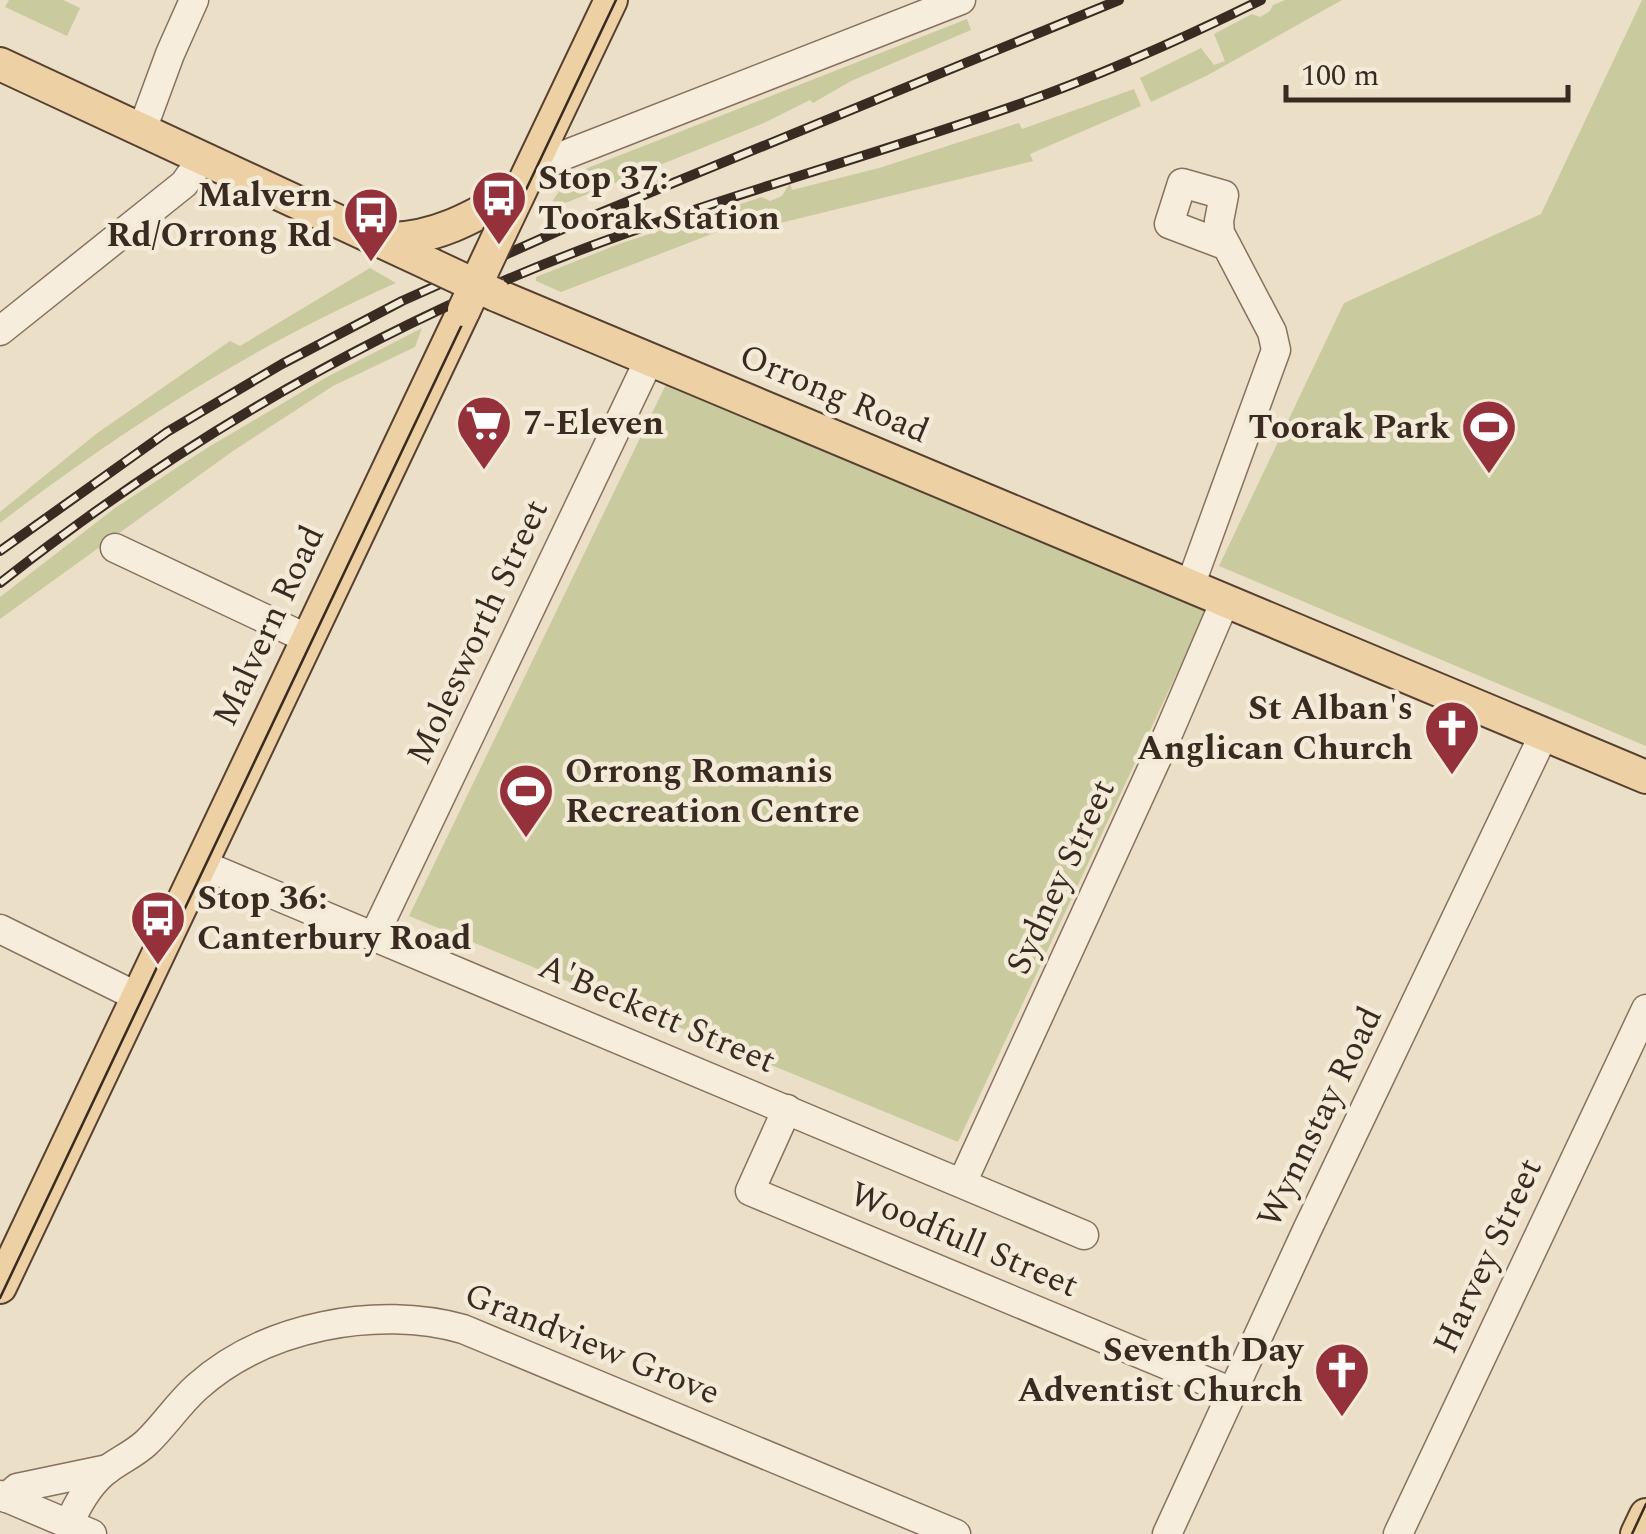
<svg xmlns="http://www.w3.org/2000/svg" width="1646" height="1534" viewBox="0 0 1646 1534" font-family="Spectral,serif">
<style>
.green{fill:#c9ca9d}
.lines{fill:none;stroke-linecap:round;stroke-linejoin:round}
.minor-casing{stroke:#88715e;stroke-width:31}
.major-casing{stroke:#564032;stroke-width:36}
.minor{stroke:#f7eddc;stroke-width:28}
.major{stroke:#edd0a3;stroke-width:32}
.tram{stroke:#392b21;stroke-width:2.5}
.rail-casing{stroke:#392b21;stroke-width:10}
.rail{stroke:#f4ead8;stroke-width:6;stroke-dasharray:19;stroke-linecap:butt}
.major-bridge-casing{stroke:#564032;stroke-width:36;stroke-linecap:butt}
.major-bridge{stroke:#edd0a3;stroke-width:32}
.labels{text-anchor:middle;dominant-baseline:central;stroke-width:9;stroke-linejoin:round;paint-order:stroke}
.poi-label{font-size:35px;font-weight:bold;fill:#392b21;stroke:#f4ead8;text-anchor:start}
.street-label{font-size:35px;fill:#392b21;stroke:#f4ead8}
</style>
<rect width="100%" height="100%" fill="#ecdfc8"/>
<!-- green -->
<g class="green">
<path d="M9,0H63L80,8L67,36L5,7Z"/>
<path d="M1285,0H1342L1208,75L1151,102L1140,78L1201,48L1214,65L1225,61L1214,34L1252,14L1260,17L1270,11L1273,5Z"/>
<path d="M1642,0H1646V746L1219,566L1344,303L1541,214Z"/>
<path d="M967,19L971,30L851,81L813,103L810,100L764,123L548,210C558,189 570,177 590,167Z"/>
<path d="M1134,89L1141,106L1030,154L1033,161L752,230L748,220L561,292L536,281V277L619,244L762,197L770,201L782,196L790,183L792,190L879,168L1019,123L1022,129Z"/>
<path d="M370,268L396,283C255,345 122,429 0,523V512L96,434L230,341L240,346Z"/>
<path d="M422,328L415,347L333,386L233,451L0,619V597L115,508L207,448L327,377Z"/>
<path d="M670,376L1211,600L958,1142L409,916Z"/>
</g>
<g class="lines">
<!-- minor casing -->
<g class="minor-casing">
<g id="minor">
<path d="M142,130L170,54L194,0"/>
<path d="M539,151L562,156L961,0"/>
<path d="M0,331L184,184L202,159"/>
<path d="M115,548L308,639"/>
<path d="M1190,586L1276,350L1272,332L1220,233L1219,221L1224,195L1182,183L1169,224L1227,246"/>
<path d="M201,864L1084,1235"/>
<path d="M0,929L138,997"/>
<path d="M374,936L649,360"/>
<path d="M787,1109L750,1191L1232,1392"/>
<path d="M962,1183L1168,734L1225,601"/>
<path d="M0,1495L92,1534"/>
<path d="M6,1498L17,1488L108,1469"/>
<path d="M69,1524C78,1503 89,1483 108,1469C120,1460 134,1454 146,1443C164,1426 178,1404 197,1387C265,1326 377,1305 463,1329L956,1534"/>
<path d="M1167,1534L1307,1230L1544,734"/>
<path d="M1398,1534L1646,1009"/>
</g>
</g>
<!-- major casing -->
<g class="major-casing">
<g id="major">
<path d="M0,64L432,265"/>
<path d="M500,233L611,0"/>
<path d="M379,239C432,242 476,216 520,190"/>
<path d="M496,295L1646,777"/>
<path d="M0,1287L464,310"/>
<path d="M1637,1534L1646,1515"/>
</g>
</g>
<!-- minor -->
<use href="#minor" class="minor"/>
<!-- major -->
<use href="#major" class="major"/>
<!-- tram -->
<g class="tram">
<path d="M0,1298L616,0"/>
<path d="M1632,1534L1646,1504"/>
</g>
<!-- rail casing -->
<g class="rail-casing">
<g id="rail">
<path d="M0,551L167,432L282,364L402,301L583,220L1119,0"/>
<path d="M0,583C188,435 398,314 624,234C752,188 883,152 1011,107C1097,77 1180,40 1261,0"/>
</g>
</g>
<!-- rail -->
<use href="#rail" class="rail"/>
<!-- major-bridge casing -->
<g class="major-bridge-casing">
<g id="major-bridge">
<path d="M432,265L496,295"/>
<path d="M464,310L500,233"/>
</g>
</g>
<!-- major-bridge -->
<use href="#major-bridge" class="major-bridge"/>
</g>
<!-- icons -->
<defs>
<g id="bus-pin" transform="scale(2.875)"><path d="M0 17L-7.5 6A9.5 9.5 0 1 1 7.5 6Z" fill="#94313a" stroke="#f4ead8"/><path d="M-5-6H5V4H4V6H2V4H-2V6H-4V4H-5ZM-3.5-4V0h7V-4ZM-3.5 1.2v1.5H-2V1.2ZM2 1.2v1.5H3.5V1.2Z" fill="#fff"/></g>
<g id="supermarket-pin" transform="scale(2.875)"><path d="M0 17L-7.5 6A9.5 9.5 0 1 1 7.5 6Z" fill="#94313a" stroke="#f4ead8"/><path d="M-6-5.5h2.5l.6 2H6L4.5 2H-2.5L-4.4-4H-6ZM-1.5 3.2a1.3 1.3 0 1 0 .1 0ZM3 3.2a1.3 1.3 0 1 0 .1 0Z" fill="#fff"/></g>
<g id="stadium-pin" transform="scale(2.875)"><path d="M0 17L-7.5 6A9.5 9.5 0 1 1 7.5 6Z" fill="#94313a" stroke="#f4ead8"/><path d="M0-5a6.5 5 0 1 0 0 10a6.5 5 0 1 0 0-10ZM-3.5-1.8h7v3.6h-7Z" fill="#fff"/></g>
<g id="church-pin" transform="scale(2.875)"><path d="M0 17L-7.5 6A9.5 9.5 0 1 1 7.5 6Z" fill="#94313a" stroke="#f4ead8"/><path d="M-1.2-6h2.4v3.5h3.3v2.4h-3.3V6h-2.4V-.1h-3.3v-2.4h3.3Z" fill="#fff"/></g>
</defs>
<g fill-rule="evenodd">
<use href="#bus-pin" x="499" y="198"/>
<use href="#bus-pin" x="371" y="215"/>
<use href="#supermarket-pin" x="484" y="423"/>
<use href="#stadium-pin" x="1489" y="427"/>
<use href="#church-pin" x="1452" y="728"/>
<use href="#stadium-pin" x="526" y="791"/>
<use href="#bus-pin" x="158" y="918"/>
<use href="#church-pin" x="1342" y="1370"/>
</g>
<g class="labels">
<!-- poi labels -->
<g class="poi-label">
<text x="538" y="178">Stop 37:<tspan x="538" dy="40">Toorak Station</tspan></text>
<text x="332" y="195" text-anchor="end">Malvern<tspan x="332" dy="40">Rd/Orrong Rd</tspan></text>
<text x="523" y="423">7-Eleven</text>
<text x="1450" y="427" text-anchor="end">Toorak Park</text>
<text x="1413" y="708" text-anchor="end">St Alban's<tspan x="1413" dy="40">Anglican Church</tspan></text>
<text x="565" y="771">Orrong Romanis<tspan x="565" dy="40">Recreation Centre</tspan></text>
<text x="197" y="898">Stop 36:<tspan x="197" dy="40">Canterbury Road</tspan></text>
<text x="1303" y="1350" text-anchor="end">Seventh Day<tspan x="1303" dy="40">Adventist Church</tspan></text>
</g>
<!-- street labels -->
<g class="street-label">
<text transform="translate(834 394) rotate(23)">Orrong Road</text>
<text transform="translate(269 626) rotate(-65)">Malvern Road</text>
<text transform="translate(478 632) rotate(-65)">Molesworth Street</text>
<text transform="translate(1061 877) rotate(-65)">Sydney Street</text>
<text transform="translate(657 1014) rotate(23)">A'Beckett Street</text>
<text transform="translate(1320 1117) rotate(-64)">Wynnstay Road</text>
<text transform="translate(964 1240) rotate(23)">Woodfull Street</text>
<text transform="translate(1488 1256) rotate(-65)">Harvey Street</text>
<text transform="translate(592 1344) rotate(22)">Grandview Grove</text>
</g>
</g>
<!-- scale -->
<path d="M1286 85v15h282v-15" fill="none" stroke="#392b21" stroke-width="5"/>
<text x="1301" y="85" font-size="30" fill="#392b21" stroke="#f4ead8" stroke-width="8" paint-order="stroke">100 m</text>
</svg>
